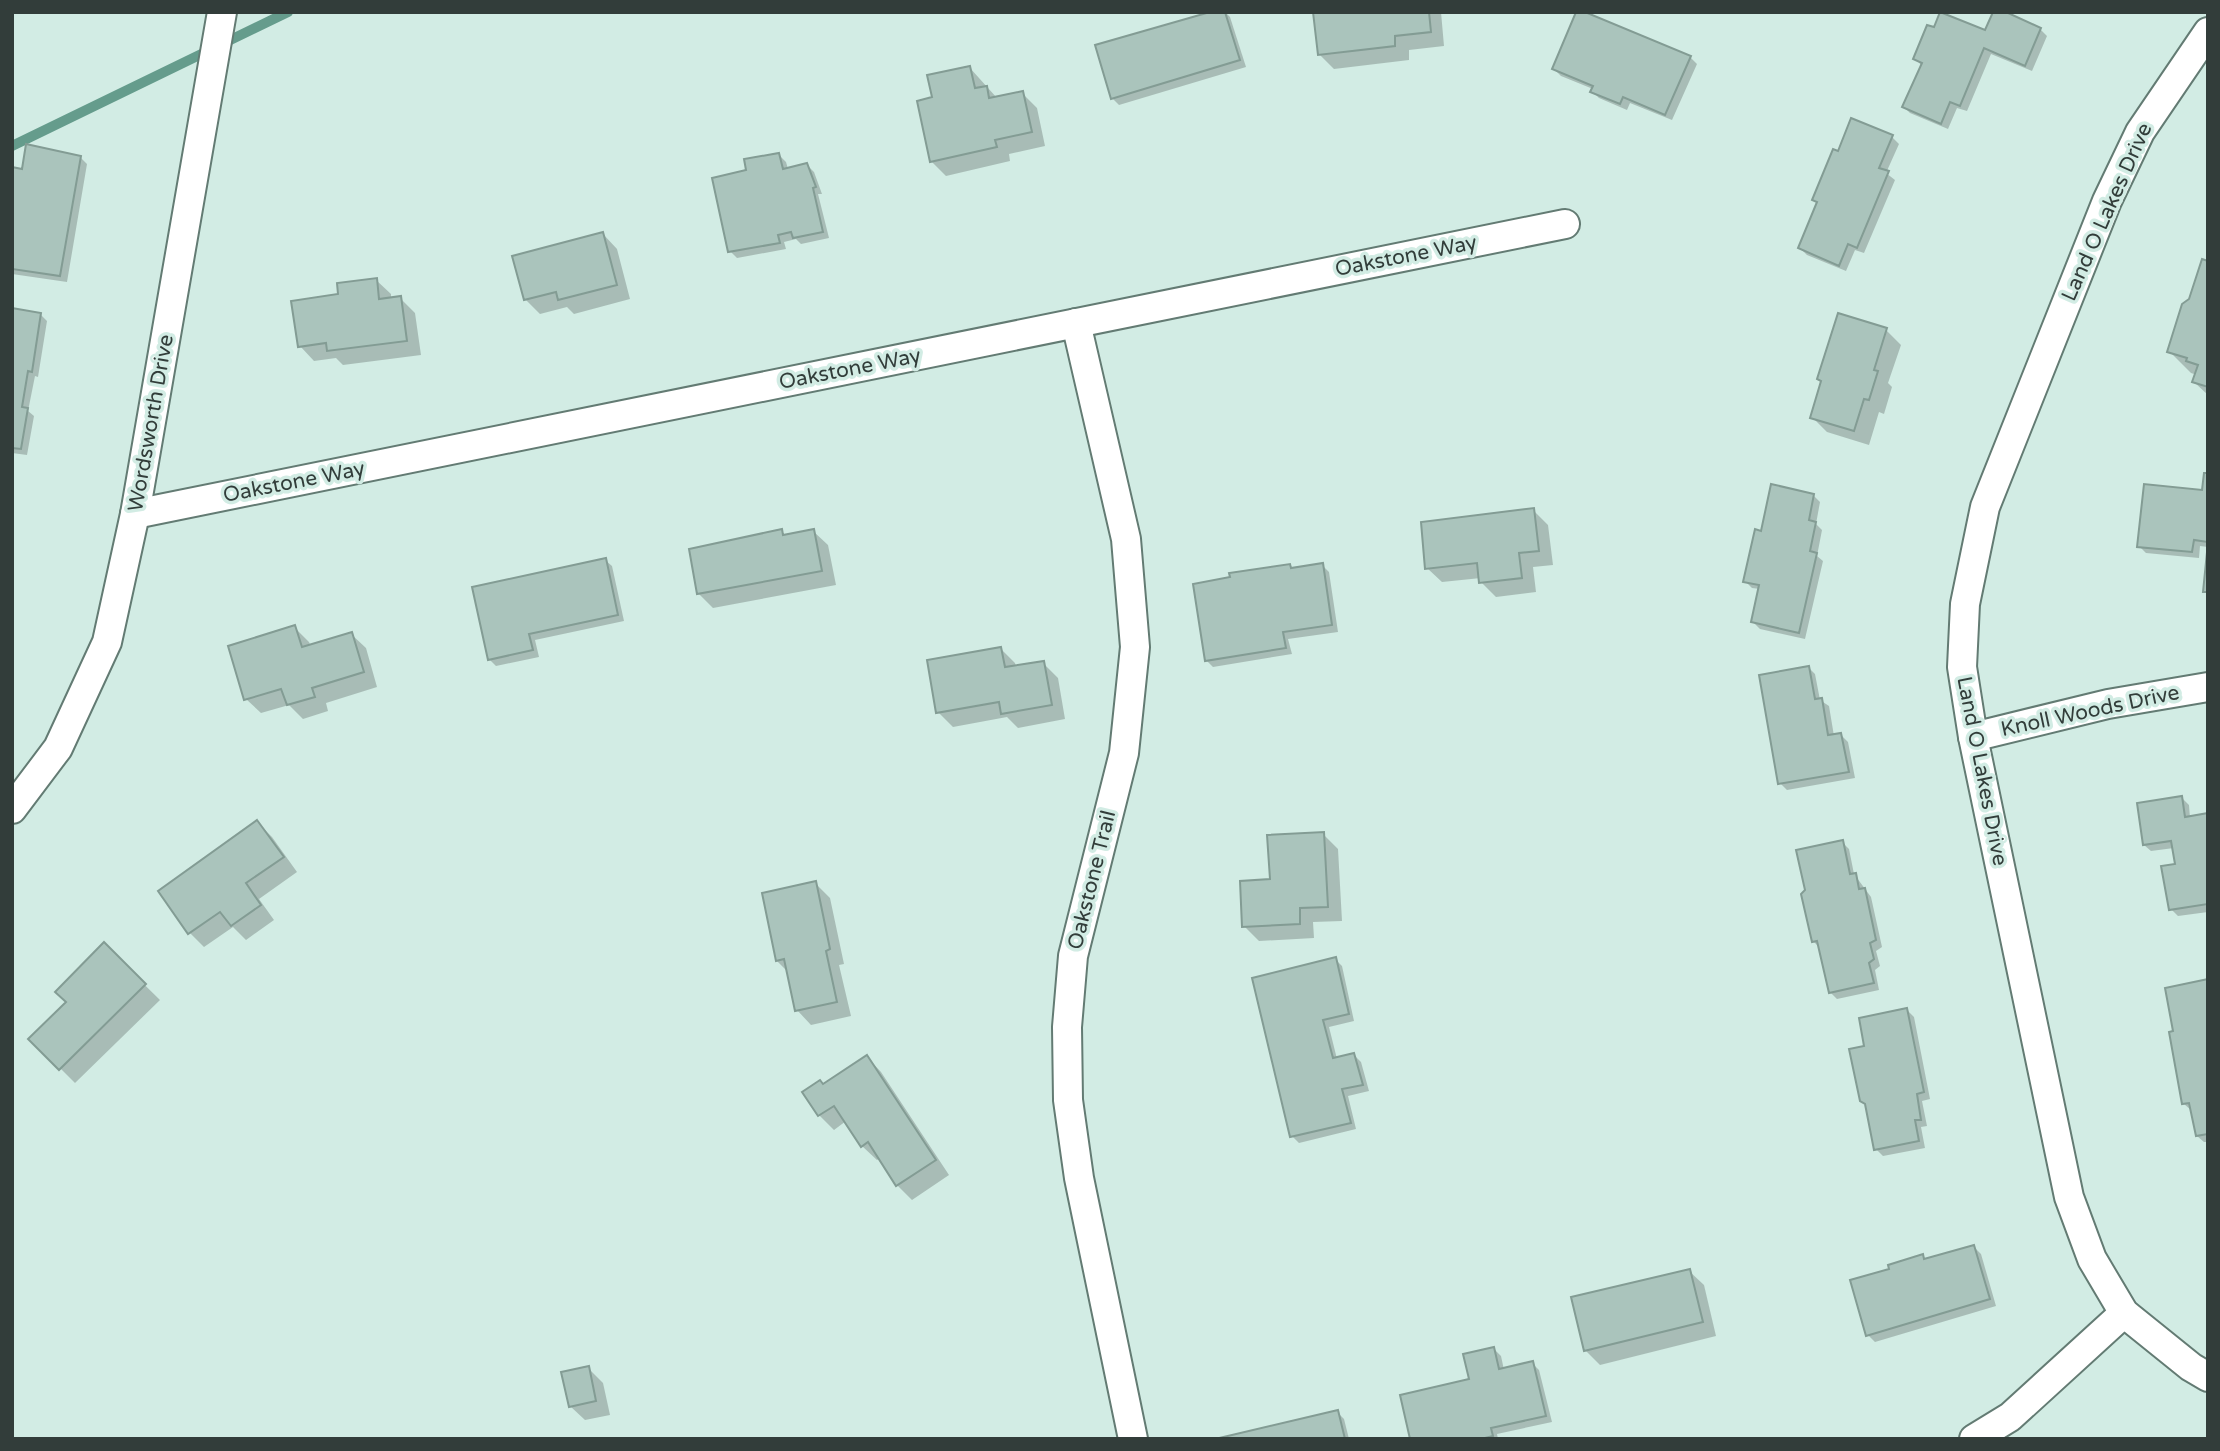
<svg xmlns="http://www.w3.org/2000/svg" width="2220" height="1451" viewBox="0 0 2220 1451" font-family="'Varela Round',sans-serif">
<style>
.shadow{fill:#0003}
.lines{fill:none;stroke-linecap:round;stroke-linejoin:round}
.stream{stroke:#659c8c;stroke-width:10}
.building{fill:#aac4bc;stroke:#839c94;stroke-width:2}
.minor-casing{stroke:#637b73;stroke-width:32}
.minor{stroke:#fff;stroke-width:28}
.labels{text-anchor:middle;dominant-baseline:central;stroke-width:7;stroke-linejoin:round;paint-order:stroke}
.street-label{font-size:21px;fill:#323d3a;stroke:#d2ece4}
</style>
<rect width="100%" height="100%" fill="#d2ece4"/>
<!-- shadow -->
<g class="shadow">
<path d="M1216,12H1225L1230,17L1246,67L1119,105L1112,98Z"/>
<path d="M1315,12H1441L1444,46L1409,50V60L1334,69L1319,54Z"/>
<path d="M2040,29L2047,36L2032,71L1991,54L1967,111L1957,108L1948,129L1910,113L1904,107L1922,66L1915,58L1986,33Z"/>
<path d="M1690,57L1697,64L1672,120L1630,103L1627,110L1599,98L1592,91L1593,89L1561,76L1554,69Z"/>
<path d="M970,68L997,98L1022,93L1037,108L1045,146L1009,154L1010,161L946,176L931,161L934,99Z"/>
<path d="M1892,137L1899,144L1886,173L1895,180L1864,253L1855,250L1846,271L1807,255L1800,248L1818,204L1814,200L1839,153Z"/>
<path d="M779,155L786,162L788,169L807,165L814,172L822,194H818L829,238L801,244L796,239L784,242L786,249L737,258L730,251L748,171Z"/>
<path d="M80,157L87,164L67,282L12,274V169L23,172Z"/>
<path d="M603,234L617,249L630,299L574,314L567,307L540,314L526,300Z"/>
<path d="M2208,263V395L2194,382L2197,375L2191,373L2169,351Z"/>
<path d="M376,280L391,294V299L400,298L415,313L421,355L343,365L336,358L314,361L300,346L339,296Z"/>
<path d="M12,310L40,314L47,321L38,377L35,376L28,411L34,416L27,455L12,453Z"/>
<path d="M1886,330L1901,345L1888,383L1892,387L1884,414L1879,412L1869,445L1827,432L1812,417L1822,382L1819,379Z"/>
<path d="M2208,475V547L2200,546L2199,558L2146,553L2139,546L2204,492Z"/>
<path d="M1813,495L1820,502L1816,524L1822,530L1817,556L1823,561L1805,639L1760,629L1753,622L1760,589L1752,588L1745,581L1763,533Z"/>
<path d="M1533,510L1548,525L1553,565L1533,567L1536,592L1496,597L1481,582V578L1442,582L1427,568Z"/>
<path d="M781,531L786,536L813,531L828,545L836,585L713,608L699,594Z"/>
<path d="M605,560L612,566L624,621L535,640L539,657L496,666L489,659Z"/>
<path d="M1322,565L1329,572L1338,632L1288,639L1292,654L1213,667L1206,660L1290,566L1294,570Z"/>
<path d="M294,627L309,642L311,647L351,634L366,648L377,687L326,703L328,711L303,719L289,705L261,713L246,699Z"/>
<path d="M1001,649L1015,663L1016,667L1043,663L1058,678L1065,719L1018,728L1007,717L953,727L938,712Z"/>
<path d="M1808,667L1815,674L1820,700L1829,706L1834,736L1841,735L1848,742L1855,778L1787,790L1780,783Z"/>
<path d="M2182,798L2189,805L2190,818L2208,815V912L2178,916L2171,909L2177,865L2174,848L2151,851L2144,845Z"/>
<path d="M257,822L272,837L297,872L259,899L274,920L246,940L233,927L204,947L190,933Z"/>
<path d="M1323,834L1338,849L1342,921L1313,922L1314,938L1259,941L1244,926L1272,880Z"/>
<path d="M1842,842L1849,849L1854,874L1871,897L1882,947L1876,951L1880,966L1875,970L1879,990L1837,999L1830,992L1820,948L1813,941Z"/>
<path d="M815,883L830,898L844,964L839,965L851,1016L811,1025L797,1010L788,972L777,961Z"/>
<path d="M104,945L160,1000L75,1083L31,1039L68,1002Z"/>
<path d="M1335,959L1342,966L1354,1021L1329,1027L1337,1059L1354,1055L1361,1062L1369,1091L1348,1096L1356,1129L1299,1143L1292,1136Z"/>
<path d="M2208,981V1142H2204L2197,1136L2191,1110L2184,1104L2175,1032Z"/>
<path d="M1907,1010L1914,1017L1930,1099L1922,1101L1927,1126L1921,1127L1925,1148L1883,1156L1876,1149L1868,1107L1861,1100L1866,1047Z"/>
<path d="M867,1057L881,1072L949,1175L912,1200L897,1185L880,1158L877,1160L862,1146L846,1121L834,1130L819,1115L823,1086Z"/>
<path d="M1974,1247L1981,1254L1996,1306L1875,1342L1868,1335L1891,1270L1923,1256L1927,1260Z"/>
<path d="M1689,1271L1704,1285L1716,1336L1600,1365L1585,1350Z"/>
<path d="M1494,1349L1501,1356L1504,1370L1532,1363L1539,1370L1552,1422L1497,1434L1498,1439H1412L1471,1380Z"/>
<path d="M588,1368L603,1383L610,1415L585,1420L570,1406Z"/>
<path d="M1337,1412L1344,1419L1349,1439H1222Z"/>
</g>
<g class="lines">
<!-- stream -->
<path class="stream" d="M12,146L288,12"/>
</g>
<!-- building -->
<g class="building">
<path d="M1210,12H1225L1240,60L1111,99L1095,45Z"/>
<path d="M1313,12H1429L1431,32L1395,36V46L1318,55Z"/>
<path d="M1576,12H1585L1691,56L1665,115L1623,97L1620,104L1590,92L1593,86L1552,69Z"/>
<path d="M1940,12L1985,30L1993,12H2006L2041,28L2025,66L1984,48L1960,106L1950,102L1941,124L1902,107L1922,63L1913,59L1927,25L1934,27Z"/>
<path d="M970,66L975,88L987,86L989,98L1023,91L1032,132L995,140L997,147L930,162L917,101L932,97L927,75Z"/>
<path d="M1851,118L1893,135L1879,168L1889,171L1857,248L1848,244L1839,266L1798,248L1817,202L1812,200L1833,149L1838,151Z"/>
<path d="M26,144L81,156L60,276L12,269V167L22,169Z"/>
<path d="M779,153L783,169L807,163L816,187L813,188L823,232L793,238L791,232L778,235L780,243L728,252L712,178L746,170L744,159Z"/>
<path d="M603,232L617,285L558,300L556,292L524,300L512,256Z"/>
<path d="M2202,259L2208,261V387L2192,382L2198,365L2186,361L2187,358L2167,352L2182,304L2189,299Z"/>
<path d="M377,278L379,299L401,296L407,341L327,351L326,343L298,347L291,301L338,294L337,283Z"/>
<path d="M12,308L41,313L32,372L28,371L22,407L28,408L21,449L12,448Z"/>
<path d="M1838,313L1887,328L1874,370L1878,371L1869,400L1864,399L1854,431L1810,418L1821,381L1817,379Z"/>
<path d="M2204,473H2208V592H2203L2208,542L2194,540L2192,552L2137,547L2144,484L2202,490Z"/>
<path d="M1771,484L1814,494L1809,520L1816,522L1810,551L1817,553L1799,633L1751,622L1759,585L1743,582L1755,529L1761,531Z"/>
<path d="M1534,508L1539,551L1519,553L1522,578L1479,583L1477,563L1425,569L1421,522Z"/>
<path d="M782,529L783,535L814,529L822,571L697,594L689,549Z"/>
<path d="M606,558L618,615L529,634L533,650L488,660L472,587Z"/>
<path d="M1323,563L1332,625L1283,632L1286,648L1205,661L1193,584L1230,577L1229,573L1290,564L1291,568Z"/>
<path d="M295,625L302,647L352,632L364,672L312,688L315,697L287,705L281,689L244,700L228,646Z"/>
<path d="M1001,647L1005,667L1044,661L1052,705L1001,714L999,702L936,713L927,660Z"/>
<path d="M1809,666L1815,699L1822,698L1828,735L1841,733L1849,772L1778,784L1759,675Z"/>
<path d="M2182,796L2185,817L2208,813V904L2169,910L2161,866L2175,864L2171,841L2143,845L2137,803Z"/>
<path d="M257,820L284,857L246,883L261,905L231,926L220,912L188,934L158,891Z"/>
<path d="M1324,832L1328,907L1300,908V924L1242,927L1240,881L1270,879L1267,835Z"/>
<path d="M1843,840L1850,874L1856,873L1859,889L1865,888L1876,940L1870,943L1874,959L1869,963L1874,983L1829,993L1817,941L1812,942L1801,894L1805,890L1796,850Z"/>
<path d="M816,881L830,949L826,951L837,1002L795,1011L784,959L776,961L762,893Z"/>
<path d="M104,942L146,984L59,1070L28,1039L66,1002L55,992Z"/>
<path d="M1336,957L1349,1014L1323,1020L1333,1058L1354,1053L1363,1085L1342,1089L1351,1123L1290,1137L1252,978Z"/>
<path d="M2208,979V1134L2196,1136L2189,1103L2182,1104L2169,1032L2173,1031L2165,988Z"/>
<path d="M1907,1008L1924,1092L1917,1094L1921,1120H1915L1919,1141L1874,1150L1865,1104L1860,1101L1849,1049L1864,1046L1859,1018Z"/>
<path d="M867,1055L936,1160L896,1186L868,1142L861,1147L834,1106L818,1116L802,1092L820,1080L823,1084Z"/>
<path d="M1974,1245L1990,1299L1866,1336L1850,1280L1889,1269L1888,1265L1923,1254L1924,1259Z"/>
<path d="M1690,1269L1703,1322L1584,1351L1571,1297Z"/>
<path d="M1494,1347L1499,1369L1533,1361L1546,1416L1491,1428L1493,1436L1481,1439H1410L1400,1395L1469,1379L1463,1354Z"/>
<path d="M589,1366L596,1401L569,1407L561,1372Z"/>
<path d="M1338,1410L1345,1439H1215Z"/>
</g>
<g class="lines">
<!-- minor casing -->
<g class="minor-casing">
<g id="minor">
<path d="M2208,32L2140,132L2107,201L1985,507L1965,604L1962,667L1973,737L2069,1197L2092,1259L2124,1313L2191,1367L2208,1377"/>
<path d="M1076,323L1126,539L1135,647L1124,753L1073,956L1067,1027L1068,1100L1079,1178L1133,1439"/>
<path d="M135,514L1565,224"/>
<path d="M1973,737L2108,704L2208,687"/>
<path d="M12,809L58,748L107,642L135,514L222,12"/>
<path d="M1974,1439L2010,1417L2124,1313"/>
</g>
</g>
<!-- minor -->
<use href="#minor" class="minor"/>
</g>
<g class="labels">
<!-- street labels -->
<g class="street-label">
<text transform="translate(2107 212) rotate(-66)">Land O Lakes Drive</text>
<text transform="translate(1406 256) rotate(-11)">Oakstone Way</text>
<text transform="translate(850 369) rotate(-11)">Oakstone Way</text>
<text transform="translate(151 423) rotate(-80)">Wordsworth Drive</text>
<text transform="translate(294 482) rotate(-11)">Oakstone Way</text>
<text transform="translate(2090 711) rotate(-12)">Knoll Woods Drive</text>
<text transform="translate(1982 771) rotate(79)">Land O Lakes Drive</text>
<text transform="translate(1092 880) rotate(-76)">Oakstone Trail</text>
</g>
</g>
<!-- border -->
<rect width="2220" height="1451" fill="none" stroke="#323d3a" stroke-width="28"/>
</svg>
